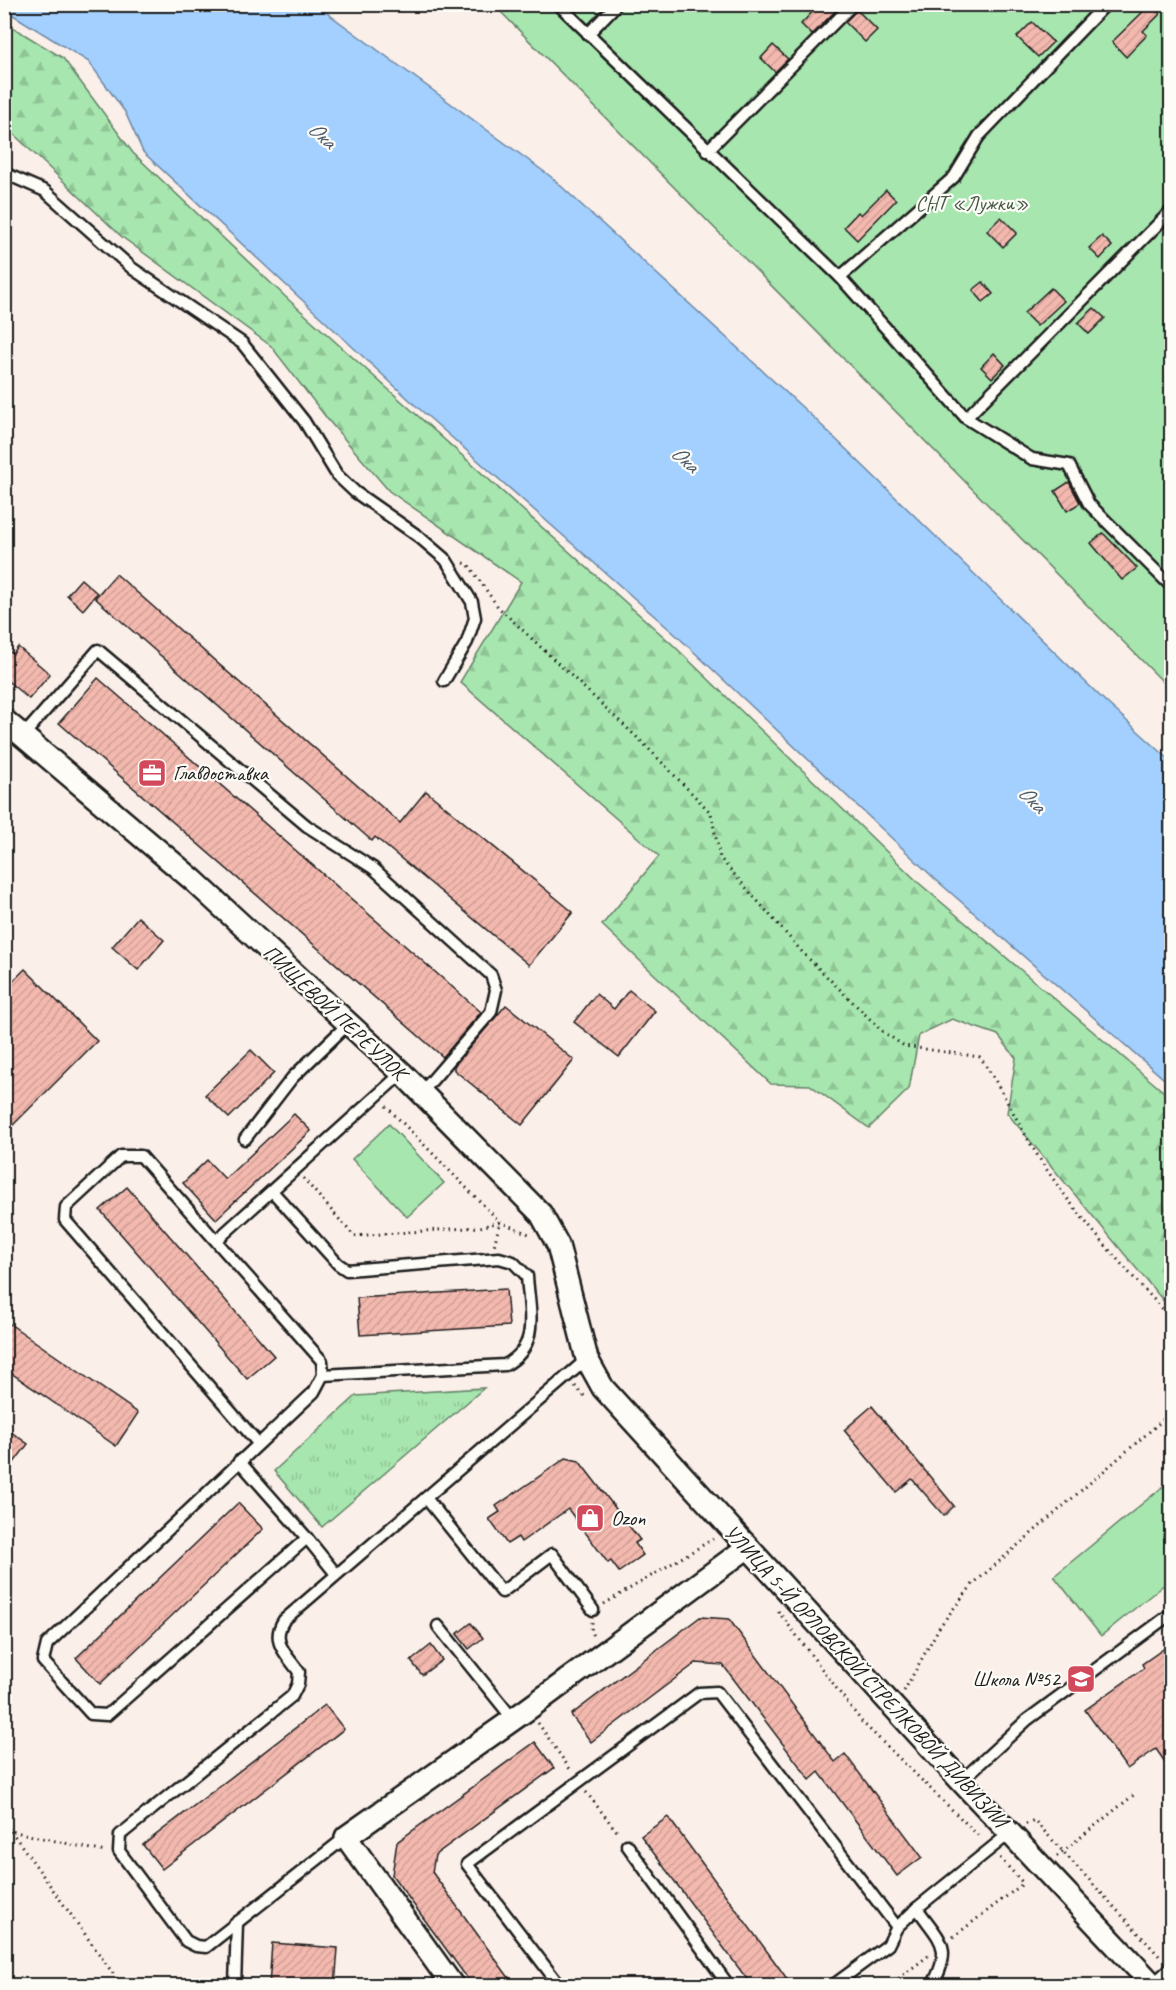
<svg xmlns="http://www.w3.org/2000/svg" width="1176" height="1990" viewBox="0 0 1176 1990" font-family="Caveat,sans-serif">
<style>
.forest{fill:url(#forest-firs);stroke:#628166;stroke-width:1.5}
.park{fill:url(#park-tufts);stroke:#628166;stroke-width:1.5}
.garden{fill:#a7e6af;stroke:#628166;stroke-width:1.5}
.water{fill:#a3d0fe;stroke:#6d88a4;stroke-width:1.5}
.building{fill:url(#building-hatch);stroke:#1c1c1c;stroke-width:1.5}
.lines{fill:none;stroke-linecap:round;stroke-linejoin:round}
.lane-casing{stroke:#1c1c1c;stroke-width:15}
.street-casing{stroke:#1c1c1c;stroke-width:26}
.path{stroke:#1c1c1c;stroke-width:3;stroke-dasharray:1.5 4.5;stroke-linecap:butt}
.lane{stroke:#fdfcf7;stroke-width:10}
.street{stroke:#fdfcf7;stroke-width:21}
.labels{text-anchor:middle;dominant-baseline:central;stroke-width:4.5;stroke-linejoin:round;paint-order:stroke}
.park-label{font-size:21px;fill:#465948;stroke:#fdfcf7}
.poi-label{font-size:21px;fill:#1c1c1c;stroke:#fdfcf7;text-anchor:start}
.street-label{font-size:21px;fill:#1c1c1c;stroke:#fdfcf7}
.water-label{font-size:22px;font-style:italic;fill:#4b5b6b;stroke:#fdfcf7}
</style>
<defs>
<pattern id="forest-firs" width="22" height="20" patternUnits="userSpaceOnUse" patternTransform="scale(1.5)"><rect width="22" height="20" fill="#a7e6af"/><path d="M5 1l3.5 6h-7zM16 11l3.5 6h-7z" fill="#8fc596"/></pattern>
<pattern id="park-tufts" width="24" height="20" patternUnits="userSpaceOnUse" patternTransform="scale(1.5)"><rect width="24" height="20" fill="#a7e6af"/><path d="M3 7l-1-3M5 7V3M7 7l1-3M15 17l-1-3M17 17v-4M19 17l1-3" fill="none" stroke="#8fc596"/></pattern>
<pattern id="building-hatch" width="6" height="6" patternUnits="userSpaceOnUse" patternTransform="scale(1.5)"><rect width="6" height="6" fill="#f3b9af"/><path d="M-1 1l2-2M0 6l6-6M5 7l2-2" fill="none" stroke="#d09e96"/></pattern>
</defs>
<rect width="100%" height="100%" fill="#fbefe9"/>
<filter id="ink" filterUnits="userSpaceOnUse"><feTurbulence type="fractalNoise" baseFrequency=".0167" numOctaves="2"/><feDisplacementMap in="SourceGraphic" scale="12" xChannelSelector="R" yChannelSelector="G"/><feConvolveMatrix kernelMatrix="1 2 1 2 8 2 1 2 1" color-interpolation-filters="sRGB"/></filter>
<g filter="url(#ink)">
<!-- forest -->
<path class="forest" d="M4,22L63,58L133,153L291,302L672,644L920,884L1171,1098V1310L1007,1113L1016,1058L998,1035L952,1019L919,1035L909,1089L869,1128L810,1085L771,1084L602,925L659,856L460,682L521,582L389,491L329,421L271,346L122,237L5,126Z"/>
<!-- park -->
<path class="park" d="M484,1388L322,1527L274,1471L356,1396Z"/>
<!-- garden -->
<g class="garden">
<path d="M494,5H1171V690Z"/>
<path d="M389,1124L444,1183L407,1217L352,1159Z"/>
<path d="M1171,1480V1579L1101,1636L1054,1576Z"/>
</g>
<!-- water -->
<path class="water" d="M4,5H316L550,176L814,418L1106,702L1171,761V1085L935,879L677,636L415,405L143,152L125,112L89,62L5,10Z"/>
<!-- building -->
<g class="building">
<path d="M820,4H842L812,35L801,24Z"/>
<path d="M1150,5L1160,14L1143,31L1147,35L1126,57L1112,42Z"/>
<path d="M857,10L877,30L865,42L845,22Z"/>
<path d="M1032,22L1053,42L1038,57L1017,37Z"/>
<path d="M773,45L788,59L775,72L761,58Z"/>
<path d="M886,190L896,200L857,240L844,227L858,212L861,215Z"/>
<path d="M1001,217L1017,233L1003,247L987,231Z"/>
<path d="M1102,236L1112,246L1100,259L1089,248Z"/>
<path d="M983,282L993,294L983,302L973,290Z"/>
<path d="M1051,288L1064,301L1037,326L1024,313Z"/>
<path d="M1094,308L1105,318L1089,334L1078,323Z"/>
<path d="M994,353L1005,365L992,378L981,367Z"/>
<path d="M1069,482L1080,503L1067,511L1055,491Z"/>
<path d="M1103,533L1137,568L1122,580L1091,543Z"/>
<path d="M116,574L400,823L426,791L573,912L529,965L375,837L372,841L95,598Z"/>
<path d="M81,579L97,593L83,610L67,595Z"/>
<path d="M4,647L13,654L18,647L50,674L29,699L4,678Z"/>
<path d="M98,678L481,1012L443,1057L59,723Z"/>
<path d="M138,917L164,940L138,970L112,947Z"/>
<path d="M25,969L97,1041L4,1134V990Z"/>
<path d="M629,990L655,1011L619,1057L574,1022L596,994L614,1009Z"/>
<path d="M506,1005L574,1060L522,1125L454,1070V1066Z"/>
<path d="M251,1050L274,1073L229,1118L205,1095Z"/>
<path d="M294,1114L311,1131L216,1219L183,1183L207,1160L225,1179Z"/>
<path d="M127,1187L274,1356L247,1379L100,1210Z"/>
<path d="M506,1289L509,1326L360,1335L357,1298Z"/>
<path d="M4,1320L138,1413L116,1446L4,1368Z"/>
<path d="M872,1406L954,1506L944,1516L912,1479L896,1492L844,1430Z"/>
<path d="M4,1427L28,1444L4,1476Z"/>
<path d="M566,1458L579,1461L640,1540L635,1543L643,1555L619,1572L611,1561L608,1563L568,1509L521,1542L518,1537L507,1544L489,1519L500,1512L496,1506Z"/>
<path d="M238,1503L263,1529L100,1684L76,1658Z"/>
<path d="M700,1617L729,1619L835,1762L845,1754L922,1857L897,1876L819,1772L810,1780L723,1665L696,1663L591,1742L571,1715Z"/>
<path d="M471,1623L483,1638L469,1649L457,1634Z"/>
<path d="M1172,1643V1772L1156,1749L1127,1769L1085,1710L1144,1668L1142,1664Z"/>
<path d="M431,1645L442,1660L422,1675L411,1661Z"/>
<path d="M325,1705L344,1729L162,1869L143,1845Z"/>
<path d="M535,1742L554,1768L435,1855L432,1872L515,1986H473L392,1875L397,1842Z"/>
<path d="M668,1817L780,1969L792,1986H752L641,1836Z"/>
<path d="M272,1943L338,1948L335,1986H269Z"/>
</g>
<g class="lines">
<!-- lane casing -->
<g class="lane-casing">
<g id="lane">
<path d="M558,4L840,277L966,418L1032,459L1069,465L1089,504L1172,587"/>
<path d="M588,34L617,4"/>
<path d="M707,151L853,4"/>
<path d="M4,173L45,191L133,269L242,343L304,421L337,475L355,492L418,536L446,560L472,602L475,618L467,642L444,681"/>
<path d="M840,277L954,177L979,136L1106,4"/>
<path d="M966,418L1172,210"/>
<path d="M23,736L98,650L307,826L373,868L491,975L496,990L491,1012L422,1092"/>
<path d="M245,1139L292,1078L348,1024"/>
<path d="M272,1191L338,1264L347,1270L499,1258L513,1262L527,1276C529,1311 541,1346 505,1365L323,1375"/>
<path d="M217,1240L402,1073"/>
<path d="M257,1442L65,1220L66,1207L121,1156H141L322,1361L323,1375L314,1392L47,1644L43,1661L91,1714L107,1715L307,1538L336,1574"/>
<path d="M239,1461L307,1538"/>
<path d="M426,1498L502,1592L552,1554L593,1610"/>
<path d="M438,1626L513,1719"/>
<path d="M961,1781L1027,1720L1172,1613"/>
<path d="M346,1837L206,1947L196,1946L186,1941L119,1851L120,1835L292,1696L298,1684L299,1672C286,1654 270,1641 284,1620L587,1359"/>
<path d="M627,1845L729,1986"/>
<path d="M917,1908C940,1941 954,1946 932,1986"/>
<path d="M1153,1984L1172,1967"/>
<path d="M235,1986L237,1922"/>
<path d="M560,1986L467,1864L699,1693L717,1692L897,1927"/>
<path d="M832,1986L888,1945L897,1927L917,1908L1010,1833"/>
</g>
</g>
<!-- street casing -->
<g class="street-casing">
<g id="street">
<path d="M4,720L193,880L402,1073L541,1214L558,1245L587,1359L603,1388L961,1781L1154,1986"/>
<path d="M453,1986L346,1837L528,1709L748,1547"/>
</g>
</g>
<!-- path -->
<g class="path">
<path d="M464,563L468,564L498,607L644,744L711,813L720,858L803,953L882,1031L904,1046L980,1057C1004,1091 1020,1129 1043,1164C1080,1220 1126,1270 1172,1319"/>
<path d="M386,1106L500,1222L529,1234"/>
<path d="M303,1178L354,1236L480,1227L500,1222L494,1246"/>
<path d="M575,1386L585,1397"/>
<path d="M604,1604L713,1539"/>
<path d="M778,1611L862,1722L981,1838"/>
<path d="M592,1622L591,1632L595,1639"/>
<path d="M904,1691L940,1626L973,1584L1172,1412"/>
<path d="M538,1723L572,1772"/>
<path d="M586,1792L619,1834"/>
<path d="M4,1824L11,1831L105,1852"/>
<path d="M1026,1824L1034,1820L1162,1959"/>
<path d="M11,1831L122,1986"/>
<path d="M1057,1856L1135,1794"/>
<path d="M1000,1858L1023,1883"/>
<path d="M953,1937L1024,1883"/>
<path d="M889,1986L928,1956"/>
</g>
<!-- lane -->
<use href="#lane" class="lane"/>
<!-- street -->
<use href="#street" class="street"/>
</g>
</g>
<!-- icons -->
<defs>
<g id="office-square" transform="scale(1.5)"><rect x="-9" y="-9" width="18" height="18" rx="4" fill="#d1495b" stroke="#fdfcf7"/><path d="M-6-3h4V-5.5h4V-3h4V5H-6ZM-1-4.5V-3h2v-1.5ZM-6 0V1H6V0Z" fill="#fff"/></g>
<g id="shop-square" transform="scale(1.5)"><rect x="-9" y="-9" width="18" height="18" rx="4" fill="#d1495b" stroke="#fdfcf7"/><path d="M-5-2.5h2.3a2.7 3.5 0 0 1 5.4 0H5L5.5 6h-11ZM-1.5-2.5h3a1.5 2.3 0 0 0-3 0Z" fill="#fff"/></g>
<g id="school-square" transform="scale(1.5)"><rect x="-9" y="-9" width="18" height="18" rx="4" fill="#d1495b" stroke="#fdfcf7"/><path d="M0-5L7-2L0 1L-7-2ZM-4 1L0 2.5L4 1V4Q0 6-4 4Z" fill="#fff"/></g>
</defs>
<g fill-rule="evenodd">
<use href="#office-square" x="152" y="773"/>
<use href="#shop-square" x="590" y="1518"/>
<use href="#school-square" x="1081" y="1679"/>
</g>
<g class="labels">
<!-- park labels -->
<g class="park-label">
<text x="972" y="203">СНТ «Лужки»</text>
</g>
<!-- poi labels -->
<g class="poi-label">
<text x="173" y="773">Главдоставка</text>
<text x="611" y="1518">Ozon</text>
<text x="1060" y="1679" text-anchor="end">Школа №52</text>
</g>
<!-- street labels -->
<g class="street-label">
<text transform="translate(335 1012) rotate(43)">ПИЩЕВОЙ ПЕРЕУЛОК</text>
<text transform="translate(866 1676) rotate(47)">УЛИЦА 5-Й ОРЛОВСКОЙ СТРЕЛКОВОЙ ДИВИЗИИ</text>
</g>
<!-- water labels -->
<g class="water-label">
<text transform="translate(322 135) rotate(42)">Ока</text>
<text transform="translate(685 459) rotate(42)">Ока</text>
<text transform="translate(1032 799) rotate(45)">Ока</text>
</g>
</g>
<!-- margin -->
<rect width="1176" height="1990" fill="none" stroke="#fdfcf7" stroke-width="24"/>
<rect x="12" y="12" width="1152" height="1966" fill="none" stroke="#1c1c1c" stroke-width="2" filter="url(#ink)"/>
</svg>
